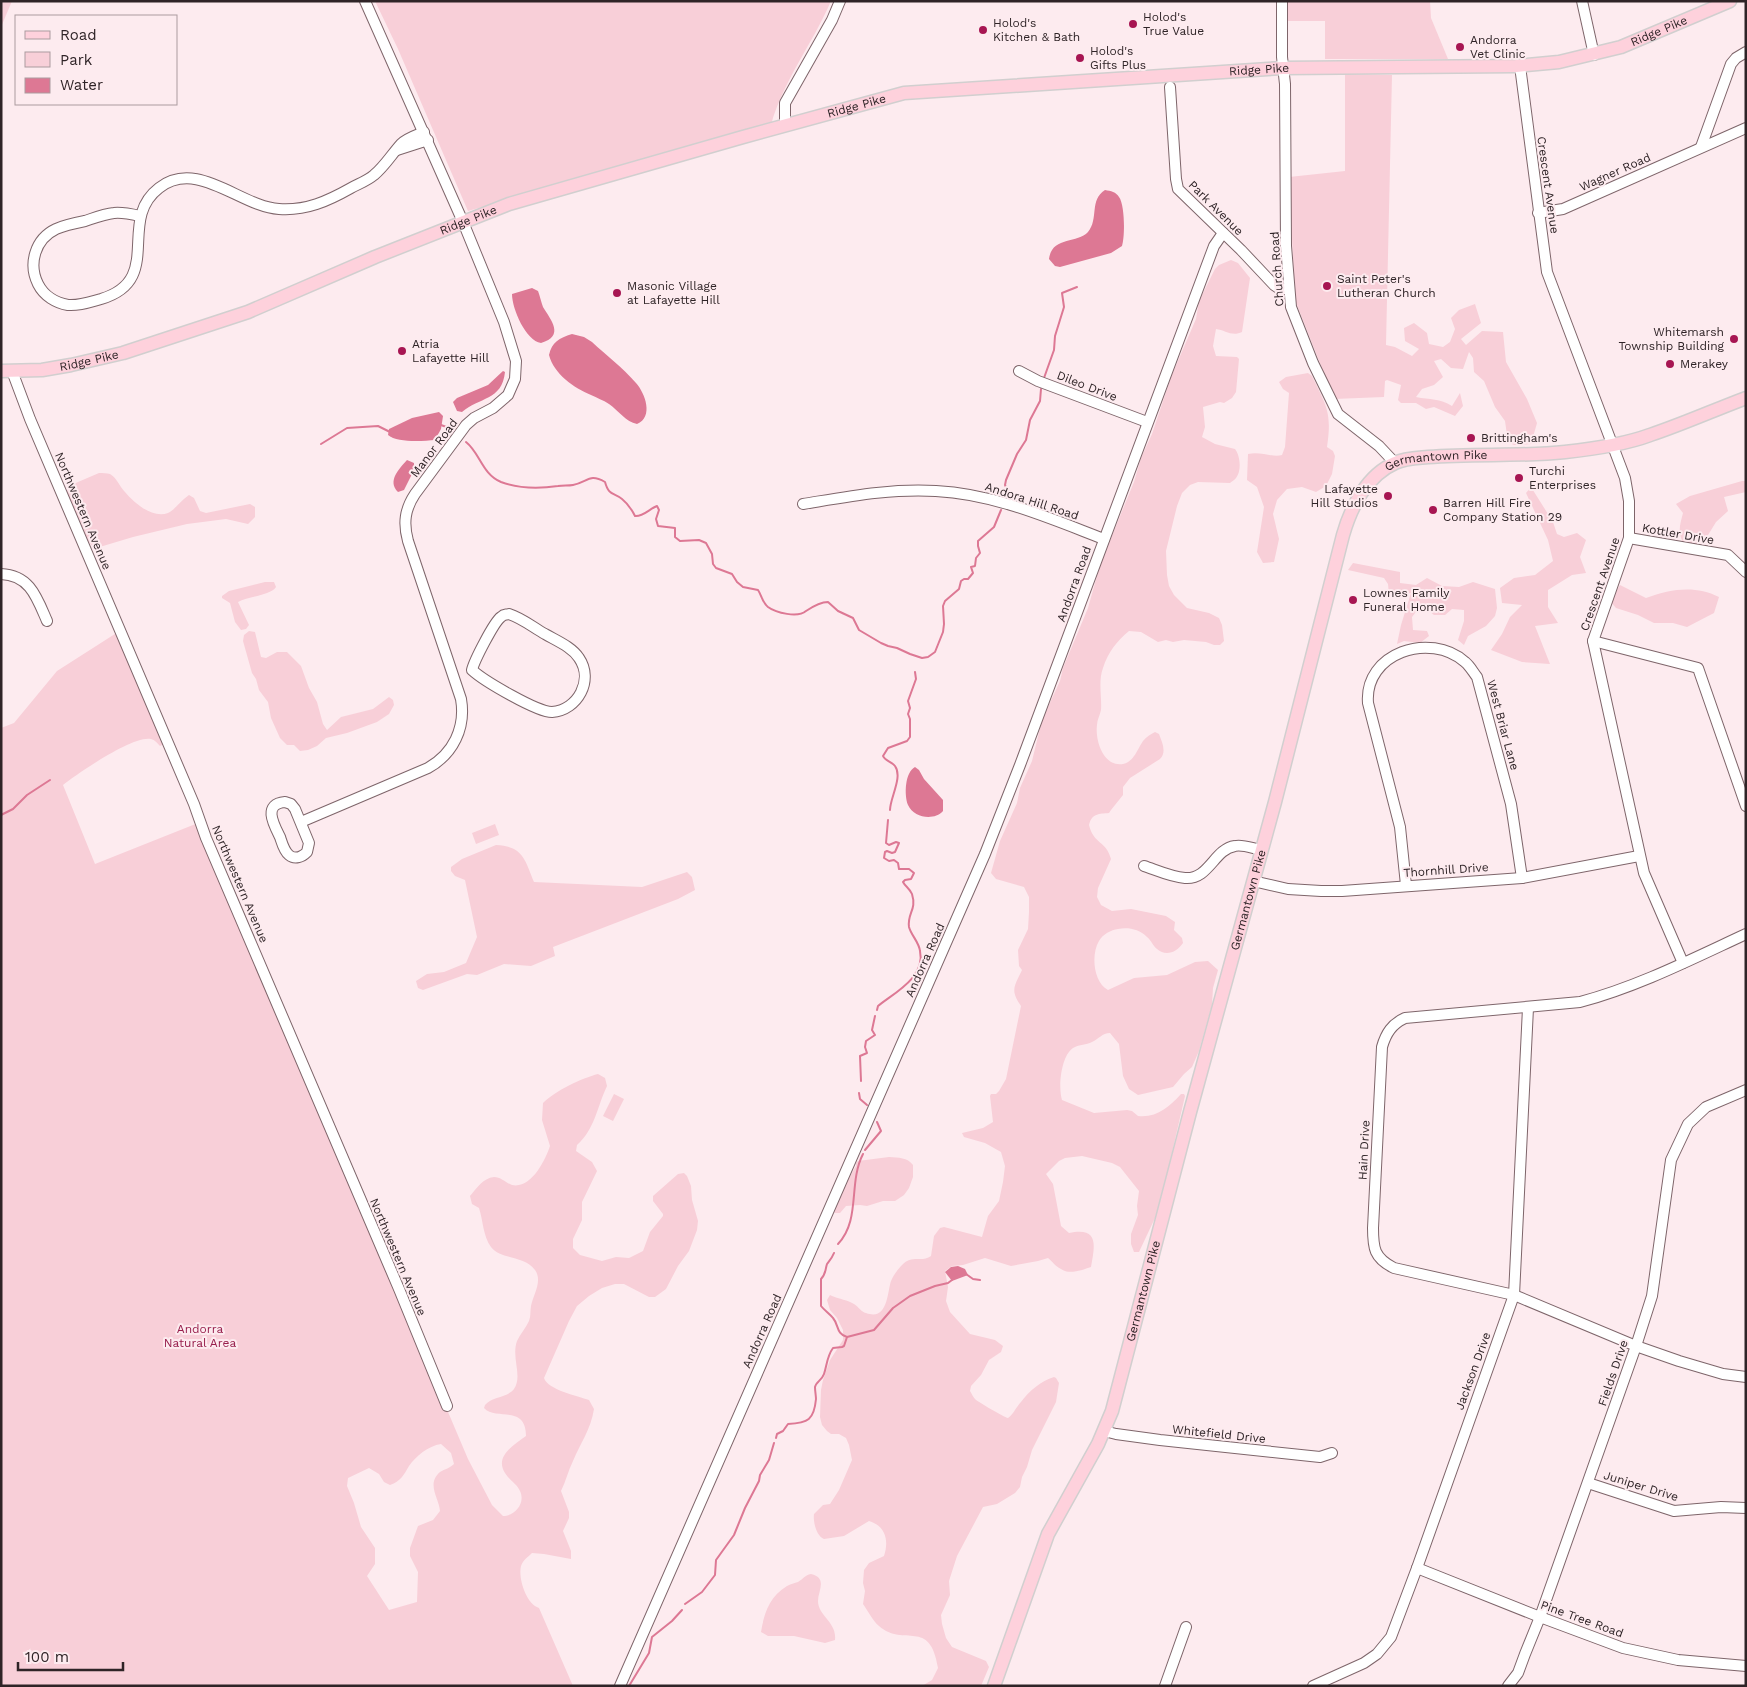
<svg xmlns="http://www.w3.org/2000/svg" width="1747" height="1687" viewBox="0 0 1747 1687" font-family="'Work Sans',sans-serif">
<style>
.green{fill:#f8cfd8;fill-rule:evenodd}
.water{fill:#dd7894}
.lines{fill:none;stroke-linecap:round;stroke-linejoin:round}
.stream{stroke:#dd7894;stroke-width:2}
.minor-casing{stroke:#7e656a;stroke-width:12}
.major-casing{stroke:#d1cfcf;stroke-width:15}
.minor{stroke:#fff;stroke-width:10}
.major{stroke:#fed1dc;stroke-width:12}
.poi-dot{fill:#a71552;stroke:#fdebef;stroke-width:2}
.labels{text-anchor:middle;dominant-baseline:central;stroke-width:4;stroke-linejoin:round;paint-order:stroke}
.poi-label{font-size:12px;fill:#2f2427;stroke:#fdebef;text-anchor:start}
.street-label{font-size:12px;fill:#2f2427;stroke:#fdebef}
.park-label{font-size:12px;fill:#971e4c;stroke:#fdebef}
</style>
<rect width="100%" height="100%" fill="#fdebef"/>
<!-- green -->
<g class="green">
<path d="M1,1H12L1,27Z"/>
<path d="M375,1H831C813,43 783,81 771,125L468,211L398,49Z"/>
<path d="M1288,1H1430L1431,18L1448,59H1325V21H1288Z"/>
<path d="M1345,74L1392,75L1386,345L1395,347L1412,356L1419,349L1405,341L1404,328L1414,323L1427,333L1429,344L1443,347L1450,342L1455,329L1451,318L1459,310L1475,304L1481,323L1461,339L1466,345L1482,331L1503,332L1506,362L1527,399L1537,423L1531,444L1514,445L1508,442L1505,421L1495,407L1484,381L1474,372L1473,358L1469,352L1463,369L1451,368L1441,359L1434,361L1443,377L1434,385L1422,389L1416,397C1430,400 1440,398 1452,406L1460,393L1463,406L1455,416L1434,407L1426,409L1416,403H1401L1398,400L1401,385L1387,380L1385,381L1384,397L1334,399L1295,300L1289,177L1345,171Z"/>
<path d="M1231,260L1238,263L1250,278L1242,332C1232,337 1225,330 1216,329L1213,346L1216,356L1237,357L1239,359L1236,392L1232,398L1224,403L1220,402L1203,407L1205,427L1202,437L1215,444L1235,449C1240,455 1242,471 1236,478C1235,480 1232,481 1230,483L1198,482L1190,485L1182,493L1177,506L1166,551L1167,575L1169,586L1174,595L1187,608L1209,613L1219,618L1222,625L1224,641L1220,645H1214L1206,642L1184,640L1173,642L1166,640L1158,642L1141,632L1129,631C1117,641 1108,652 1103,668C1098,681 1102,697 1101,710C1100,715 1097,720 1097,725C1095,740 1103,767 1123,764C1134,762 1138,748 1143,741C1146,737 1151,734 1155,732L1159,734C1162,742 1167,752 1160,759L1130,778L1123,787V795L1111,810L1109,813C1099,814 1092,813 1089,825C1094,845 1106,840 1111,859L1098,888L1097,897L1101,905L1112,911L1131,909L1166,916L1175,922L1174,930L1182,938L1183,943C1177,952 1166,957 1157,949C1153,946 1151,940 1147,937C1139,929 1128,927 1118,929C1111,930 1103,934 1099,941C1091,954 1093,982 1108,990L1134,978L1167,975L1195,962L1208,961L1218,970L1213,988L1212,1005L1199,1051L1192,1067L1184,1074L1173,1087L1138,1095L1129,1089L1123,1076L1119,1044L1110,1033C1102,1033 1099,1039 1092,1042C1086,1045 1080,1044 1073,1048C1061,1056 1058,1087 1062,1100L1094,1113L1127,1110L1132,1111L1138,1116C1157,1118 1169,1107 1181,1094H1184L1185,1096L1165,1183L1155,1218L1139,1252H1134L1131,1244V1234L1138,1215L1137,1206L1139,1191L1120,1167L1112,1163L1082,1156L1065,1158L1059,1161L1046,1174L1053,1184L1061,1226L1069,1233C1099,1227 1095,1245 1091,1267C1082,1270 1069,1275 1061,1269C1056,1267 1052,1261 1048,1258L1038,1261L1011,1266L985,1258L963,1265L952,1266L945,1271L948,1287L946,1301L950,1312L970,1334L995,1340L1003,1346L1001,1352L989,1360L981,1375L971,1386L970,1391C972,1394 973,1397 975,1399C978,1402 1004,1417 1008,1418C1014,1414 1016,1407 1021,1402C1029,1391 1041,1381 1054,1377L1056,1378L1059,1383L1056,1402L1032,1450L1027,1467L1022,1477L1020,1487L1015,1493L997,1504L983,1507L957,1556L949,1581L950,1595L941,1615L942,1624L946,1638L952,1647L986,1661L989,1667L981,1686H922L932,1680L938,1668C930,1617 904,1648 879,1626C873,1621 868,1611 863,1604L865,1591L863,1583L864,1570L869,1563L884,1556C889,1541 886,1526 869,1521L844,1536L824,1539C816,1536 813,1521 814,1514L823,1505L830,1504L839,1490L852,1460L849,1445L846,1438L839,1434H831L827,1431L822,1425L820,1417L821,1390L823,1380L830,1360L843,1340V1330L837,1318L830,1310L827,1300L830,1295L832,1296C839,1299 848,1300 854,1304C859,1307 861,1312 866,1313C888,1321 887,1293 891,1281C893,1276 898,1269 902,1265C912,1254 922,1263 931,1256L934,1236L940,1228L944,1227L982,1237L988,1216L999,1201L1003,1182L1005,1166L1001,1152L985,1143L964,1137L962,1133L983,1128L993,1122L990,1096L991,1094H996L999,1091L1006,1079L1021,1006C1010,990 1014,987 1022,970L1019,966L1018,950L1028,929L1029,912V897L1024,887L996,879L991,873L1000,841L1017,803L1020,788L1032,761L1042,720L1060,681L1063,668L1088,608L1100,565L1134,482L1141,458L1152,434L1171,377L1196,319L1199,301L1215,269L1219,265Z"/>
<path d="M1308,373L1312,376C1327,407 1332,413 1327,447L1333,451L1335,456L1332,474L1326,486L1316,492L1302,487L1287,489L1277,500L1273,514L1279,539L1274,562L1263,563L1257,552L1264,507L1257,487L1247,480L1248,454C1261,451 1273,458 1282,455L1285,447L1289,393L1283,389L1279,382L1286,377Z"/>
<path d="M99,473C103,473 107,473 110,474C117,478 120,487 125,492C134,503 153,519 168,513C176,509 181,500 189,495L194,498L200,511L206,513L250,504L255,507V517L248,524L226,519L187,524L133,537L103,546L94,547L88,542L78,517L69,500L67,491L71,485Z"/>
<path d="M1742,481H1746V492L1724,497L1728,511L1716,522L1705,540L1687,548C1677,535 1679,528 1683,513L1676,504L1690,496Z"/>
<path d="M1531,487L1553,522L1557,534L1564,537L1577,533L1586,540L1580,557L1586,573L1572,575L1548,590V607L1558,623L1535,626L1550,664L1522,662L1491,650L1502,634L1510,617L1522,605L1502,603L1500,588L1514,578L1535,575L1553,561L1548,540L1526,493Z"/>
<path d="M1353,563L1400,572V583L1416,585L1427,578L1442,586L1459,587L1473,582L1495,589L1497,608L1495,616L1486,626L1468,636L1464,645L1458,640L1464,621V610L1452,609L1445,615H1434L1428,610L1418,609L1412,617L1413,630L1427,631L1429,636L1420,643L1404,641L1397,644L1401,625L1411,593L1389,595L1388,584L1384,578L1348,570Z"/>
<path d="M265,582H274L276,587C270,596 248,596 238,602L249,625L246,629L241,630L235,622L230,603L222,598V596L229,591Z"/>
<path d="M1620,585L1646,598C1671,589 1695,585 1719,597L1714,613L1687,627L1673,623H1654L1638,615L1616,608L1610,601Z"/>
<path d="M249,631L255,632L261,657L266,658L277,652H287L301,666L309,688L317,702L323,724L327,730L341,717L373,709L389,697L393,700L394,705L389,714L377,722L347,733L326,738L317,746L308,750L300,751L294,745H287L280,738L271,718L268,702L259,690L256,679L252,673L243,641L244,635Z"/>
<path d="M118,632L164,744L160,746C157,743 155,740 151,739C133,735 77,774 63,785L95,864L198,823L468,1459L492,1505L503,1516C514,1516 526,1504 520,1491C517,1484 509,1480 505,1473C494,1456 515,1444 526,1436C526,1404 496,1421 484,1408L485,1405C492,1396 507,1398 514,1389C523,1376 511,1358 517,1341C520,1334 526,1328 529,1321C531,1316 530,1311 531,1306C533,1295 543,1281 535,1270C524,1255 501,1260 491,1247C483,1236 483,1220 479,1208L472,1204L470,1196C476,1189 483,1178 494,1177C501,1177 506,1183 512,1185C531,1189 545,1161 550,1146L542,1120L543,1103C555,1091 582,1078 598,1074L605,1078L607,1086C597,1107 595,1129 577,1145L576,1151L592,1162L597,1171L582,1202V1220L573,1239V1248L580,1255L602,1261L616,1257L629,1258L643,1251L650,1232L663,1216V1214L653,1201V1196L678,1174L684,1173L687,1176L691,1186L692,1200L698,1221L697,1230L689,1251L678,1266L666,1289L655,1297H649L624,1284H615L602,1288L589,1296L577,1306L569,1321L544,1378C548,1390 578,1396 589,1400L594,1409C591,1429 580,1444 573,1461C568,1471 566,1481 561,1491L569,1512V1518L563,1531L571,1551V1559L544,1554L532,1553C528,1557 523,1560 521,1566C518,1578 526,1604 539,1608L573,1686H1V728L14,723L57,671ZM441,1444L451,1453L454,1464C450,1468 445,1469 440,1472C426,1484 439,1498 440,1511L433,1520L418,1526L410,1548V1556L418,1572L417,1602L389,1610L367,1576L375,1564V1548L361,1527L354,1503L347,1486L348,1478L369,1468L379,1474L384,1482L390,1485C401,1481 403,1476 409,1466C416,1456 428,1446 441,1444Z"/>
<path d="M495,824L499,835L476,844L472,833Z"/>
<path d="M496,845C523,846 525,860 534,882L642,887L687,872L692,877L695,890L678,899L553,947L555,956L531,966L504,964L477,975L467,974L423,990L418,988L416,981L427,974L444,972L466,963L477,937L465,880L455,876L451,871V867L462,859Z"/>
<path d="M614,1094L624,1099L613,1121L603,1116Z"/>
<path d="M889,1157C899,1158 907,1157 913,1165V1177L909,1188L904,1195L895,1201H883L867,1206L860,1205L846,1206L840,1213H835L833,1211L846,1183L856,1166V1163L858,1161Z"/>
<path d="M811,1574C828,1578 818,1591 818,1601C818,1616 837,1622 835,1640L825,1643L794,1636H768L761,1632C764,1613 770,1596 787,1586C790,1584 795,1583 798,1582C803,1579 805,1575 811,1574Z"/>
</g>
<!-- water -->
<g class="water">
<path d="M1105,190C1111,191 1116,192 1119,197C1125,205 1125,237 1122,246L1111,253L1060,267L1055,266L1049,259C1052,236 1077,244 1088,232C1099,219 1089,200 1105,190Z"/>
<path d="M532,288L538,291C540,296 541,302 543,307C551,320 565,336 541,343C526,341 512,309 512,294Z"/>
<path d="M572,334L584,337L592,342C606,355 623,368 636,383C645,393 654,417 637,424C626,422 618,410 609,404C603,400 597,398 591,395C574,388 554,374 549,355C552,342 559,338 572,334Z"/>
<path d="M503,371L505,372C502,401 479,397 462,412L457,411L453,402L457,398L488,385Z"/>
<path d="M439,412L443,416L441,429L435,440C423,441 397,443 388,435L389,429L412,418Z"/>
<path d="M407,460L414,463V470L404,490L398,492C387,481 399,469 407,460Z"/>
<path d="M915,767L919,770L924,779L943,800V811C934,821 914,818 908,805C904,795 905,772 915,767Z"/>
<path d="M958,1266L965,1269L968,1275L952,1281L945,1272L951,1267Z"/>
</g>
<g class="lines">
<!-- stream -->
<g class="stream">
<path d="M1044,378L1054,350L1055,336L1064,307L1062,293L1077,287"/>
<path d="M441,425L449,428"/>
<path d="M466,442C480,453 482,474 501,482C520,489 538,489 558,486C563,485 568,486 573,485C588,482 589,473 605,482C609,496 613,492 622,499C627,503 632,510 635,516C643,517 649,509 657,506L659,510L656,519L658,526L675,528V537L680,541L699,540L706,543L712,554L713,564L716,568L732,574L737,582L743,587L758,590C762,596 762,602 768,607C776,613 798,618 806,611C812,607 820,602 828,602L838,611L853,618L859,630L881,643L888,646L897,648L910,654L922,658L928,657L935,652L943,632L944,624L943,606L945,601L959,589L961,581L964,579H968L973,573L971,567L975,566L976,558L980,553L978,546V541L994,527L1001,510"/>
<path d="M321,444L347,428L378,426L390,432"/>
<path d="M1007,496L1009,493L1005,485L1006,480L1017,454L1026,440L1030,420L1040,401L1041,389"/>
<path d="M890,810C890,798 903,777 895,766C891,761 885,761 883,756L888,748L907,741L910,737V719L908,714L910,708L908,701L916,679L915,672"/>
<path d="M1,815L13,809L27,795L50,780"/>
<path d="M877,1010L878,1006C894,993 926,977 920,951C919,942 911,935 909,927C907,913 917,910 912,894C910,889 905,886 903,882L905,880L911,879L914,873L909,869H899L898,863L894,860L889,861L884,858L885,852L887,851L892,853L895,852L899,843L896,842L889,845L886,843L888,820"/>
<path d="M861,1081L860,1056L867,1053L865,1047L866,1041L875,1035L872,1030L875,1016"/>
<path d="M859,1093L860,1099L867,1105"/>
<path d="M865,1150L881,1131L877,1122"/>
<path d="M838,1244C861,1220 848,1183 863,1154"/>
<path d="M966,1274L973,1279L980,1280"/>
<path d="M847,1337L874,1330L893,1308L910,1296L935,1286L948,1283L952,1280"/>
<path d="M776,1438L777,1434L783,1431L788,1424C808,1423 814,1420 816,1399C816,1396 815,1391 815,1387C816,1382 822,1380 824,1374C827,1365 827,1356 833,1348L842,1347L844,1346L847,1337C836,1334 839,1325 833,1318C830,1314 825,1311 821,1306V1279C826,1274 825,1270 827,1264C830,1260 832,1258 834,1253"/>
<path d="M685,1604L702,1592L715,1575L716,1560L734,1535L745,1508L759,1481L760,1475L769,1460L774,1443"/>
<path d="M629,1686L649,1653L652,1637L672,1621L682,1610"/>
</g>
<!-- minor casing -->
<g class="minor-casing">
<g id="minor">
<path d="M1282,1V57L1285,84L1286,246L1291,307L1313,363L1338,414L1379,446L1395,463"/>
<path d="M1582,1L1594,55"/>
<path d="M1520,66L1547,272L1625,478L1629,501V538L1593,641L1644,873L1683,963"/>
<path d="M1170,87L1176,179L1178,189L1241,250L1274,285L1280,289H1288"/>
<path d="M785,125V103L832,20L840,1"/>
<path d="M1701,147L1731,64L1736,58L1746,52"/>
<path d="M397,150L428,140"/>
<path d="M1538,213L1563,209L1746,128"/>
<path d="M140,216C131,214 122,212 114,213C104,214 94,218 85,221C75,223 65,225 56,229C35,239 28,264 38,284C44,296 56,303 68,305C80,306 90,302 101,299C165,280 116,221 159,188C197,158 241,207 279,209C306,211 328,201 351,188C358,184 367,181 374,175C384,167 392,154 401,144C407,138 417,135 424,132"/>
<path d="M12,371L30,419L194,804L206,838L399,1289L447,1406"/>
<path d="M1019,371L1038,381L1147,422"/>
<path d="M803,504C846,497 892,488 936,491C995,494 1049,518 1104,539"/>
<path d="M1629,538L1728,555L1746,572"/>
<path d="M1,574C30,575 37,598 47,621"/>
<path d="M509,614C522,618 534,628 545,634C557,641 572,647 579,658C594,680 578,710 552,712C537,712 484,681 472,670C474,661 494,622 501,617C504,614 505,615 509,614Z"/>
<path d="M1593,641L1698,668L1746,806"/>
<path d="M285,802L291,804L295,809L309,843L307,852C302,857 295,860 289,855C284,851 282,843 280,837C274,825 262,804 285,802Z"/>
<path d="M301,822L428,768C453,754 466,728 461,699L408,541C403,523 405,509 415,494L466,425L474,418L493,408L508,395L515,379L516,361L504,322L463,222L365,1"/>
<path d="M1144,866C1156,870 1171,877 1185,878C1209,880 1214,849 1235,846C1243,844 1254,849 1262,850"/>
<path d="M1253,881L1288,889L1321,891H1342L1522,878L1639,856"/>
<path d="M1406,885L1400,827L1368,703C1364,653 1430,631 1465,662C1470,666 1473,672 1477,677L1511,804L1522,878"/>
<path d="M1746,934C1692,959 1637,987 1580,1002L1405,1018C1392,1024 1386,1033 1382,1047L1373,1228C1373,1248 1374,1258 1394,1268L1514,1295L1636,1346L1679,1361L1723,1374L1746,1377"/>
<path d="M1104,1431L1116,1434L1160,1440L1320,1457L1332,1453"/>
<path d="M1588,1483L1674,1511L1721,1507L1746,1508"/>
<path d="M1417,1568L1540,1617L1623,1648L1678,1660L1746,1666"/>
<path d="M620,1686L985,854L1020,765L1214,246L1223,233"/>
<path d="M1165,1686L1186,1627"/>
<path d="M1313,1686L1364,1663L1377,1654L1391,1637L1417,1568L1514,1295L1528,1008"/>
<path d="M1508,1686L1518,1673L1525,1654L1540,1617L1636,1346L1652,1296L1671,1160L1688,1124L1706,1107L1746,1090"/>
</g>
</g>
<!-- major casing -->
<g class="major-casing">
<g id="major">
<path id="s1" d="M1,371L42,370L71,365L123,353L248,312L375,257L509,204L743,137L904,93L1283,68L1516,66L1559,62L1621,47L1730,1"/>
<path id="s2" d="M994,1686L1048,1534L1098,1444L1112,1411L1190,1112L1275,802L1343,535C1351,507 1367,475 1395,463C1405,458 1417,458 1428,457C1474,453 1520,457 1565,452C1593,449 1623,445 1650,435C1683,424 1714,410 1746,398"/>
</g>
</g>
<!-- minor -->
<use href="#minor" class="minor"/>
<!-- major -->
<use href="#major" class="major"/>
</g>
<!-- markers -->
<g class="poi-dot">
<circle cx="1133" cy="24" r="5"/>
<circle cx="983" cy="30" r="5"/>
<circle cx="1460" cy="47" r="5"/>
<circle cx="1080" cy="58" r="5"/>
<circle cx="1327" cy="286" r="5"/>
<circle cx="617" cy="293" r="5"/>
<circle cx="1734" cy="339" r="5"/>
<circle cx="402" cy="351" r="5"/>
<circle cx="1670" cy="364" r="5"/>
<circle cx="1471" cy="438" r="5"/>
<circle cx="1519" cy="478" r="5"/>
<circle cx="1388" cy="496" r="5"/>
<circle cx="1433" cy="510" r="5"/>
<circle cx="1353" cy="600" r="5"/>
</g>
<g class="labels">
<!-- poi labels -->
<g class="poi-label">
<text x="1143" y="17">Holod's<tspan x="1143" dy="14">True Value</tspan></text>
<text x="993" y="23">Holod's<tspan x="993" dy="14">Kitchen &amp; Bath</tspan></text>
<text x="1470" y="40">Andorra<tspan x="1470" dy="14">Vet Clinic</tspan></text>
<text x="1090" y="51">Holod's<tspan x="1090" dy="14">Gifts Plus</tspan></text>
<text x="1337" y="279">Saint Peter's<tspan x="1337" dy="14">Lutheran Church</tspan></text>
<text x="627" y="286">Masonic Village<tspan x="627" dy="14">at Lafayette Hill</tspan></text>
<text x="1724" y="332" text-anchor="end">Whitemarsh<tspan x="1724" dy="14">Township Building</tspan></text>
<text x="412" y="344">Atria<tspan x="412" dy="14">Lafayette Hill</tspan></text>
<text x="1680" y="364">Merakey</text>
<text x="1481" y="438">Brittingham's</text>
<text x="1529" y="471">Turchi<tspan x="1529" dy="14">Enterprises</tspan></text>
<text x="1378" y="489" text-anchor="end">Lafayette<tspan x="1378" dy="14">Hill Studios</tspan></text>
<text x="1443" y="503">Barren Hill Fire<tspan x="1443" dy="14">Company Station 29</tspan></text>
<text x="1363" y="593">Lownes Family<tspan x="1363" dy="14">Funeral Home</tspan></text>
</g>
<!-- street labels -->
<g class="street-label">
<text stroke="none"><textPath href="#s1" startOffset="1709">Ridge Pike</textPath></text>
<text stroke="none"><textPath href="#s1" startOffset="1304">Ridge Pike</textPath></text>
<text stroke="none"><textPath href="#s1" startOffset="899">Ridge Pike</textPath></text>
<text transform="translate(1615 172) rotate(-24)">Wagner Road</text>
<text transform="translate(1548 185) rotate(82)">Crescent Avenue</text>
<text transform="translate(1216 208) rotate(45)">Park Avenue</text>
<text stroke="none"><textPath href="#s1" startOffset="494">Ridge Pike</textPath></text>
<text transform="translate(1277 269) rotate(-94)">Church Road</text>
<text stroke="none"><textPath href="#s1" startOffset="89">Ridge Pike</textPath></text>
<text transform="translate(1087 386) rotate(21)">Dileo Drive</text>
<text transform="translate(434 448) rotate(-53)">Manor Road</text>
<text stroke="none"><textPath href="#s2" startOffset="1339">Germantown Pike</textPath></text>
<text transform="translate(1032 501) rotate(18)">Andora Hill Road</text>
<text transform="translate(83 511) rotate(67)">Northwestern Avenue</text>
<text transform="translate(1678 534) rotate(10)">Kottler Drive</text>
<text transform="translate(1074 584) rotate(-70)">Andorra Road</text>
<text transform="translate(1600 584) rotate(-71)">Crescent Avenue</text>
<text transform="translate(1503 725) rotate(75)">West Briar Lane</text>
<text transform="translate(1446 870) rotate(-4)">Thornhill Drive</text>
<text transform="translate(240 884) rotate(67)">Northwestern Avenue</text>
<text stroke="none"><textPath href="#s2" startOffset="829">Germantown Pike</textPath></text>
<text transform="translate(925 960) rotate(-66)">Andorra Road</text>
<text transform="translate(1364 1150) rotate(-87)">Hain Drive</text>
<text transform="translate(398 1257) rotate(67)">Northwestern Avenue</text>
<text stroke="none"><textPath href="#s2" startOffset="424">Germantown Pike</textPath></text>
<text transform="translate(762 1331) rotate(-66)">Andorra Road</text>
<text transform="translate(1473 1371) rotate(-70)">Jackson Drive</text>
<text transform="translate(1613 1373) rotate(-71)">Fields Drive</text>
<text transform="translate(1219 1434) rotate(6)">Whitefield Drive</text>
<text transform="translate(1641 1486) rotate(17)">Juniper Drive</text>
<text transform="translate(1582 1619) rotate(20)">Pine Tree Road</text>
</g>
<!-- park labels -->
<g class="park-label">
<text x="200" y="1329">Andorra<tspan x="200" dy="14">Natural Area</tspan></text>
</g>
</g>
<!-- border -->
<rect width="1747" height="1687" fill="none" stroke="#2f2427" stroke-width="5"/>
<!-- legend -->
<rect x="15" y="15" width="162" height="90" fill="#fdebef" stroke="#ab9b9f"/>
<rect x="25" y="31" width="25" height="8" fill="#fed1dc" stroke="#ab9b9f"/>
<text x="60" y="40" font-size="15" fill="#2f2427">Road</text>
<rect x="25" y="52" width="25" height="15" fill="#f8cfd8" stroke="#ab9b9f"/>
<text x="60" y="65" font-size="15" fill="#2f2427">Park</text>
<rect x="25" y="78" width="25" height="15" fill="#dd7894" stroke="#ab9b9f"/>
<text x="60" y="90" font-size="15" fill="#2f2427">Water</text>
<!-- scale -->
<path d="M18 1662v8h105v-8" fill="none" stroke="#2f2427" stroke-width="2.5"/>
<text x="25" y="1662" font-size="15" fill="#2f2427" stroke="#fdebef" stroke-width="4" paint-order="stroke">100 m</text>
</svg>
